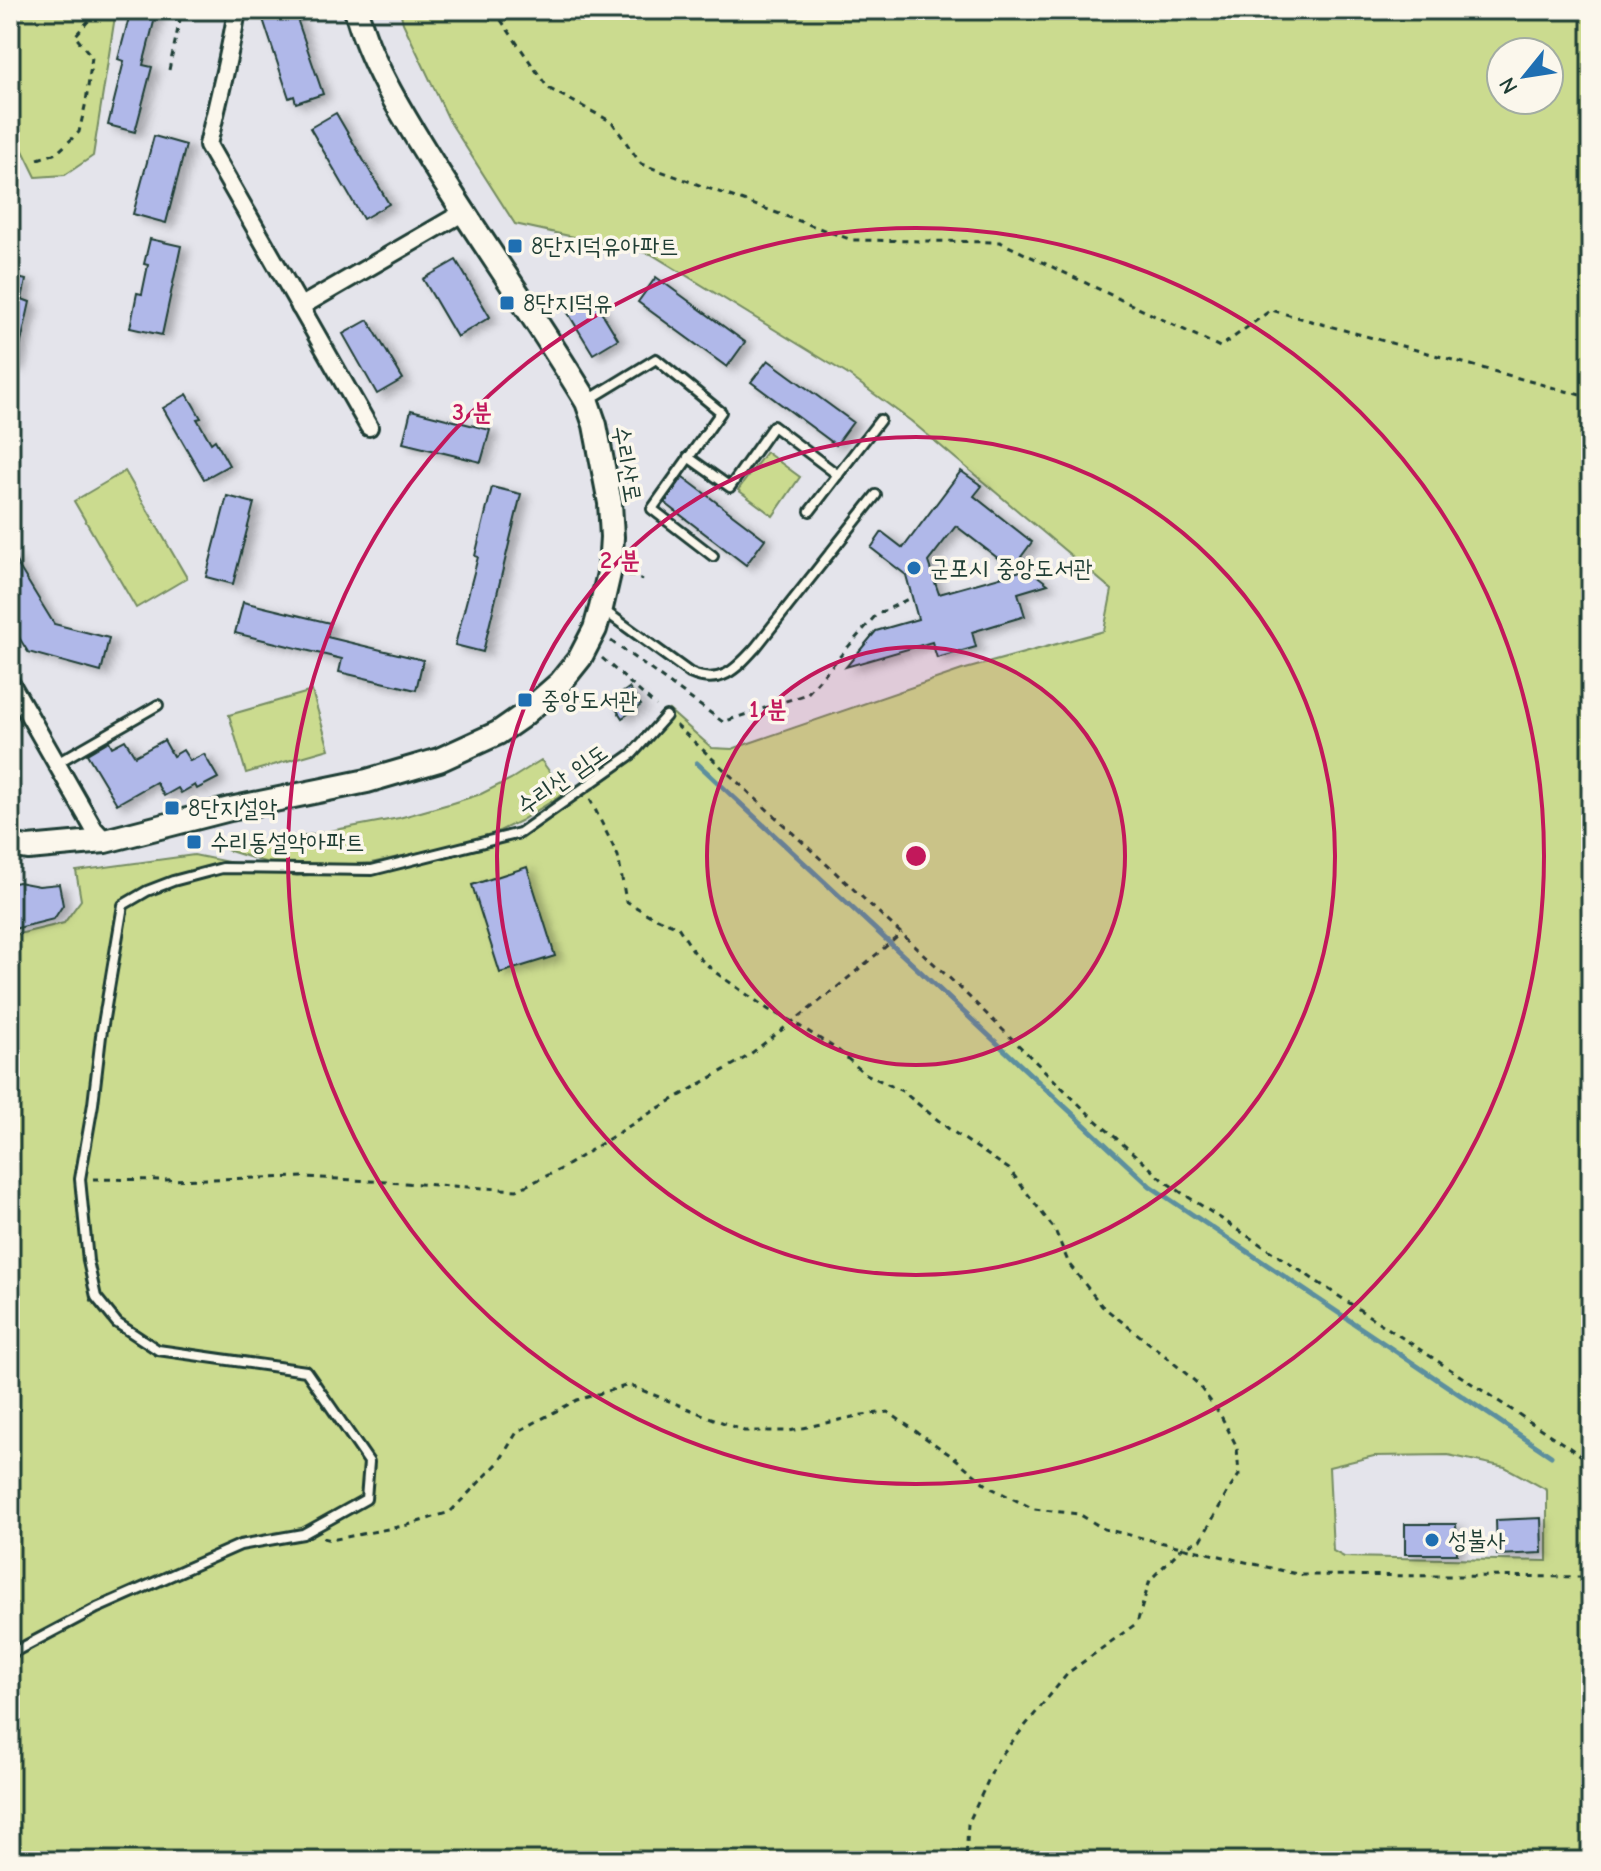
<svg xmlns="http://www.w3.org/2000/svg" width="1601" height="1871" viewBox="0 0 1601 1871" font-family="'Comic Neue','Poor Story',sans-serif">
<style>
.green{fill:#cbdb8f;stroke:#758c62;stroke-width:2;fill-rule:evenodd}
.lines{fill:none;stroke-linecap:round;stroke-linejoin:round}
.stream{stroke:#5c8f9e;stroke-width:5}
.building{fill:#b0b8e9;stroke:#1f3d34;stroke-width:2;filter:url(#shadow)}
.lane-casing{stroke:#1f3d34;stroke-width:14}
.street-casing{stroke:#1f3d34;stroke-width:22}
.secondary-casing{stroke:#1f3d34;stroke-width:28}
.path{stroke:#1f3d34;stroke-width:3;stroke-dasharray:6 6;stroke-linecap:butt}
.lane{stroke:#fbf7ec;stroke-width:8}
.street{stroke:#fbf7ec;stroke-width:16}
.secondary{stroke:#fbf7ec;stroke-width:22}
.ring{fill:none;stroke:#c2185b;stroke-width:4}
.poi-dot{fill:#1f6fb2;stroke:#fbf7ec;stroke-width:3}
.labels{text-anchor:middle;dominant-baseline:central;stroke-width:7;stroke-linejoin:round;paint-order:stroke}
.poi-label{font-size:24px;fill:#1f3d34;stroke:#fbf7ec;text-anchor:start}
.street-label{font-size:24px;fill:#1f3d34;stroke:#fbf7ec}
.centre{fill:#c2185b;stroke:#fbf7ec;stroke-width:4}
.ring-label{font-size:24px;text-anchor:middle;font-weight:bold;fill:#c2185b;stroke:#fbf7ec;stroke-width:7;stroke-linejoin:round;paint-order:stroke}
</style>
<defs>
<filter id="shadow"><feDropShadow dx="7" dy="4" stdDeviation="4" flood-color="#0004"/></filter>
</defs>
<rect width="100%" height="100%" fill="#e4e4eb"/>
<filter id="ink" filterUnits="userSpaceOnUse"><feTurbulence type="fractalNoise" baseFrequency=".0125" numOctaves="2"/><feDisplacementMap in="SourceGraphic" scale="16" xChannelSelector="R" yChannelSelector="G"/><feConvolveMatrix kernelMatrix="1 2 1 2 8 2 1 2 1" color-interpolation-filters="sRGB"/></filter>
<g filter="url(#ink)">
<!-- green -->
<g class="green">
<path d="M10,10H116L93,156L65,175L36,177L10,124Z"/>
<path d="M400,10H1591V1861H10V936L64,923L81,900L76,871L194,855L297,876L372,870L520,833L632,754L669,710L712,748L732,749L962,670L1104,631L1112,590L911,421L847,374L651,254L515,224L450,122L403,23ZM1501,52H1549V100H1501ZM1448,1455L1505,1467L1547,1490V1561L1344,1557L1333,1551L1329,1467L1374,1456Z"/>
<path d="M766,452L800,477L773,516L738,490Z"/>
<path d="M125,471L187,578L136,608L74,501Z"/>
<path d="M312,691L329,749L246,773L229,715Z"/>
<path d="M541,760L565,793L520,821L485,838L371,863L324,867L274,865L227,850L399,818L449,804L481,794L511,779Z"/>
</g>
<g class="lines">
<!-- stream -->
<path class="stream" d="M697,763L1150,1186L1551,1456"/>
</g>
<!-- building -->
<g class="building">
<path d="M131,10H157L143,65L152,67L135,132L108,125L124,61L118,59Z"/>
<path d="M265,10H294L323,94L296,103L294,96L289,98L263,19L267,17Z"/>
<path d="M336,113L389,204L363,219L310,128Z"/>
<path d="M154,136L186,145L166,223L133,214Z"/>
<path d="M150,239L181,246L162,335L130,328L137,293L142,294L148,265L144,264Z"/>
<path d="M456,260L490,317L457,337L423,279Z"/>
<path d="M10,276L26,280L22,299L30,302L16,365H10Z"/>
<path d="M656,277L745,342L727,367L638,302Z"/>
<path d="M593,298L618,339L593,354L568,313Z"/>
<path d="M368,320L403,379L377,394L343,334Z"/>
<path d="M768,360L853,422L836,445L751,382Z"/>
<path d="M187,394L201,418L197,419L211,443L215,440L229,465L204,479L163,408Z"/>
<path d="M411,410L490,430L481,462L403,443Z"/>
<path d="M961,471L982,486L974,496L1032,542L1012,569L956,526L928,562L939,594L1028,569L1048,584L1018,593L1025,616L972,632L976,647L937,658L932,642L846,667L876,631L918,619L906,575L871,548L882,532L903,548Z"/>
<path d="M683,477L765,539L746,565L665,503Z"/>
<path d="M492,487L521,494L483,652L455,645L478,557L475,556Z"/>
<path d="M227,496L254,503L233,584L206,577Z"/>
<path d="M10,552L54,624L109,638L101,672L28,652L10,623Z"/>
<path d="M243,602L330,623L327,637L423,660L416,690L339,672L342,659L235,633Z"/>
<path d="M629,688L641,705L622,718L611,701Z"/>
<path d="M125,740L135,756L164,740L173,756L183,750L190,761L204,754L218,778L197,789L195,785L181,793L178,788L164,796L156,782L117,804L87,754L109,741L112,747Z"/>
<path d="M527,867L555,956L500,973L472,885Z"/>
<path d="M18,882L39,886L59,884L63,905L54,919L10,930V884Z"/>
<path d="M1541,1518L1542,1553L1497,1555L1496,1520Z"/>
<path d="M1405,1524H1456L1457,1554H1405Z"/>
</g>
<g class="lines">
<!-- lane casing -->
<g class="lane-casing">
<g id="lane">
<path d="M587,401L656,359L721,412L652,509L713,556"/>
<path d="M688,457L730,487L773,426L838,475"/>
<path d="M810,511L880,420"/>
<path d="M602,609L690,673C721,687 737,668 756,647L876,495"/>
<path d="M57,763L158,705"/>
<path d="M10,1654L97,1608L240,1545L303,1534L366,1499L369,1462L306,1371L158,1350L117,1323L96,1297L88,1261L80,1179L93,1104L101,1036L123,905L147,891L173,881L222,868L372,870L520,833L632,754L666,716"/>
</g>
</g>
<!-- street casing -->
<g class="street-casing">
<g id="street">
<path d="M237,10C230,56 218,100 208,145L369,427"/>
<path d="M300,307L464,212"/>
<path d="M10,682L94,829L105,841"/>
</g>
</g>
<!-- secondary casing -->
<g class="secondary-casing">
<path id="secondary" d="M10,845L28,848L105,841L230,809L367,781L439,760L498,733L521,717L560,683L580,658L595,629L601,608L610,569L612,537L610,503L595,425L587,402C538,321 483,244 433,164C404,117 370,64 356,10"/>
</g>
<!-- path -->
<g class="path">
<path d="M494,10L548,88L612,122L641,164L852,240L1000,242L1220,347L1271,310L1591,398"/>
<path d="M169,70L182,10"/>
<path d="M38,159L57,153L79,132L86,102L92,57L75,36L98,10"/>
<path d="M628,575L643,580"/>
<path d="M611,641L723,722L807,694L876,615L912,597"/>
<path d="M602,658L656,706"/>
<path d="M676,725L958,986L1091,1116L1167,1183L1591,1462"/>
<path d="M590,799L618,856L626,901L649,915L678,927L696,955L715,972L769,1010L793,1022L838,1050L864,1073L902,1091L949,1129L1009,1169L1055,1230L1069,1264L1102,1306L1163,1354L1197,1383L1220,1414L1237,1447L1239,1475L1227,1493L1201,1540L1183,1547L1150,1580L1137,1623L1069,1672L998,1759L968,1824L966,1861"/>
<path d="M93,1179L164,1180L305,1177L517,1190L561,1169L650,1113L745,1058L829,994L902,933"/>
<path d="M323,1538L331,1540L408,1525L450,1512L499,1462L517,1432L577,1400L629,1385L744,1431H789L862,1415L888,1412L956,1459L989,1487L1034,1509L1079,1514L1104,1529L1301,1575L1591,1577"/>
</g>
<!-- lane -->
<use href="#lane" class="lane"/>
<!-- street -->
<use href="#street" class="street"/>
<!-- secondary -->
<use href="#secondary" class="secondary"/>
</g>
</g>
<!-- distance rings -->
<circle cx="916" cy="856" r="209" fill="#c2185b" fill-opacity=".12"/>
<g class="ring">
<circle cx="916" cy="856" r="209"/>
<circle cx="916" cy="856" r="419"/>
<circle cx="916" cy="856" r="628"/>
</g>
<!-- markers -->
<g class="poi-dot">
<rect x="507" y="238" width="16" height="16" rx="4"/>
<rect x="499" y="295" width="16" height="16" rx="4"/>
<circle cx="914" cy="568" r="8"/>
<rect x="517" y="692" width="16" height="16" rx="4"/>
<rect x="164" y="800" width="16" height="16" rx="4"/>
<rect x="186" y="834" width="16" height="16" rx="4"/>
<circle cx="1432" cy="1540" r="8"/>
</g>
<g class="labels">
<!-- poi labels -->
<g class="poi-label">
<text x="531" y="246">8단지덕유아파트</text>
<text x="523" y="303">8단지덕유</text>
<text x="930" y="568">군포시 중앙도서관</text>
<text x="541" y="700">중앙도서관</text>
<text x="188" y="808">8단지설악</text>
<text x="210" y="842">수리동설악아파트</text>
<text x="1448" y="1540">성불사</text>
</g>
<!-- street labels -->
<g class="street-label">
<text transform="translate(627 464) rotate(80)">수리산로</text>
<text transform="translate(562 779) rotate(-35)">수리산 임도</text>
</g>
</g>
<circle cx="916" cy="856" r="12" class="centre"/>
<g class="ring-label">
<text x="472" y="420">3 분</text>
<text x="620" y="568">2 분</text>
<text x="768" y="717">1 분</text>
</g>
<!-- margin -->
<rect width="1601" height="1871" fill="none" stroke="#fbf7ec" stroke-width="40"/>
<rect x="20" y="20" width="1561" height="1831" fill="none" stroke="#1f3d34" stroke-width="3" filter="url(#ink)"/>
<!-- north arrow -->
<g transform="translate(1525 76) rotate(240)"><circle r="38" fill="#fbf7ec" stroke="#a3ada2" stroke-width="2"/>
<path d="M0-6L14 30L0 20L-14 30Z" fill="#1f6fb2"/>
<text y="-12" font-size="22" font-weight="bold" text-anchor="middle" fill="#1f3d34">N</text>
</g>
</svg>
